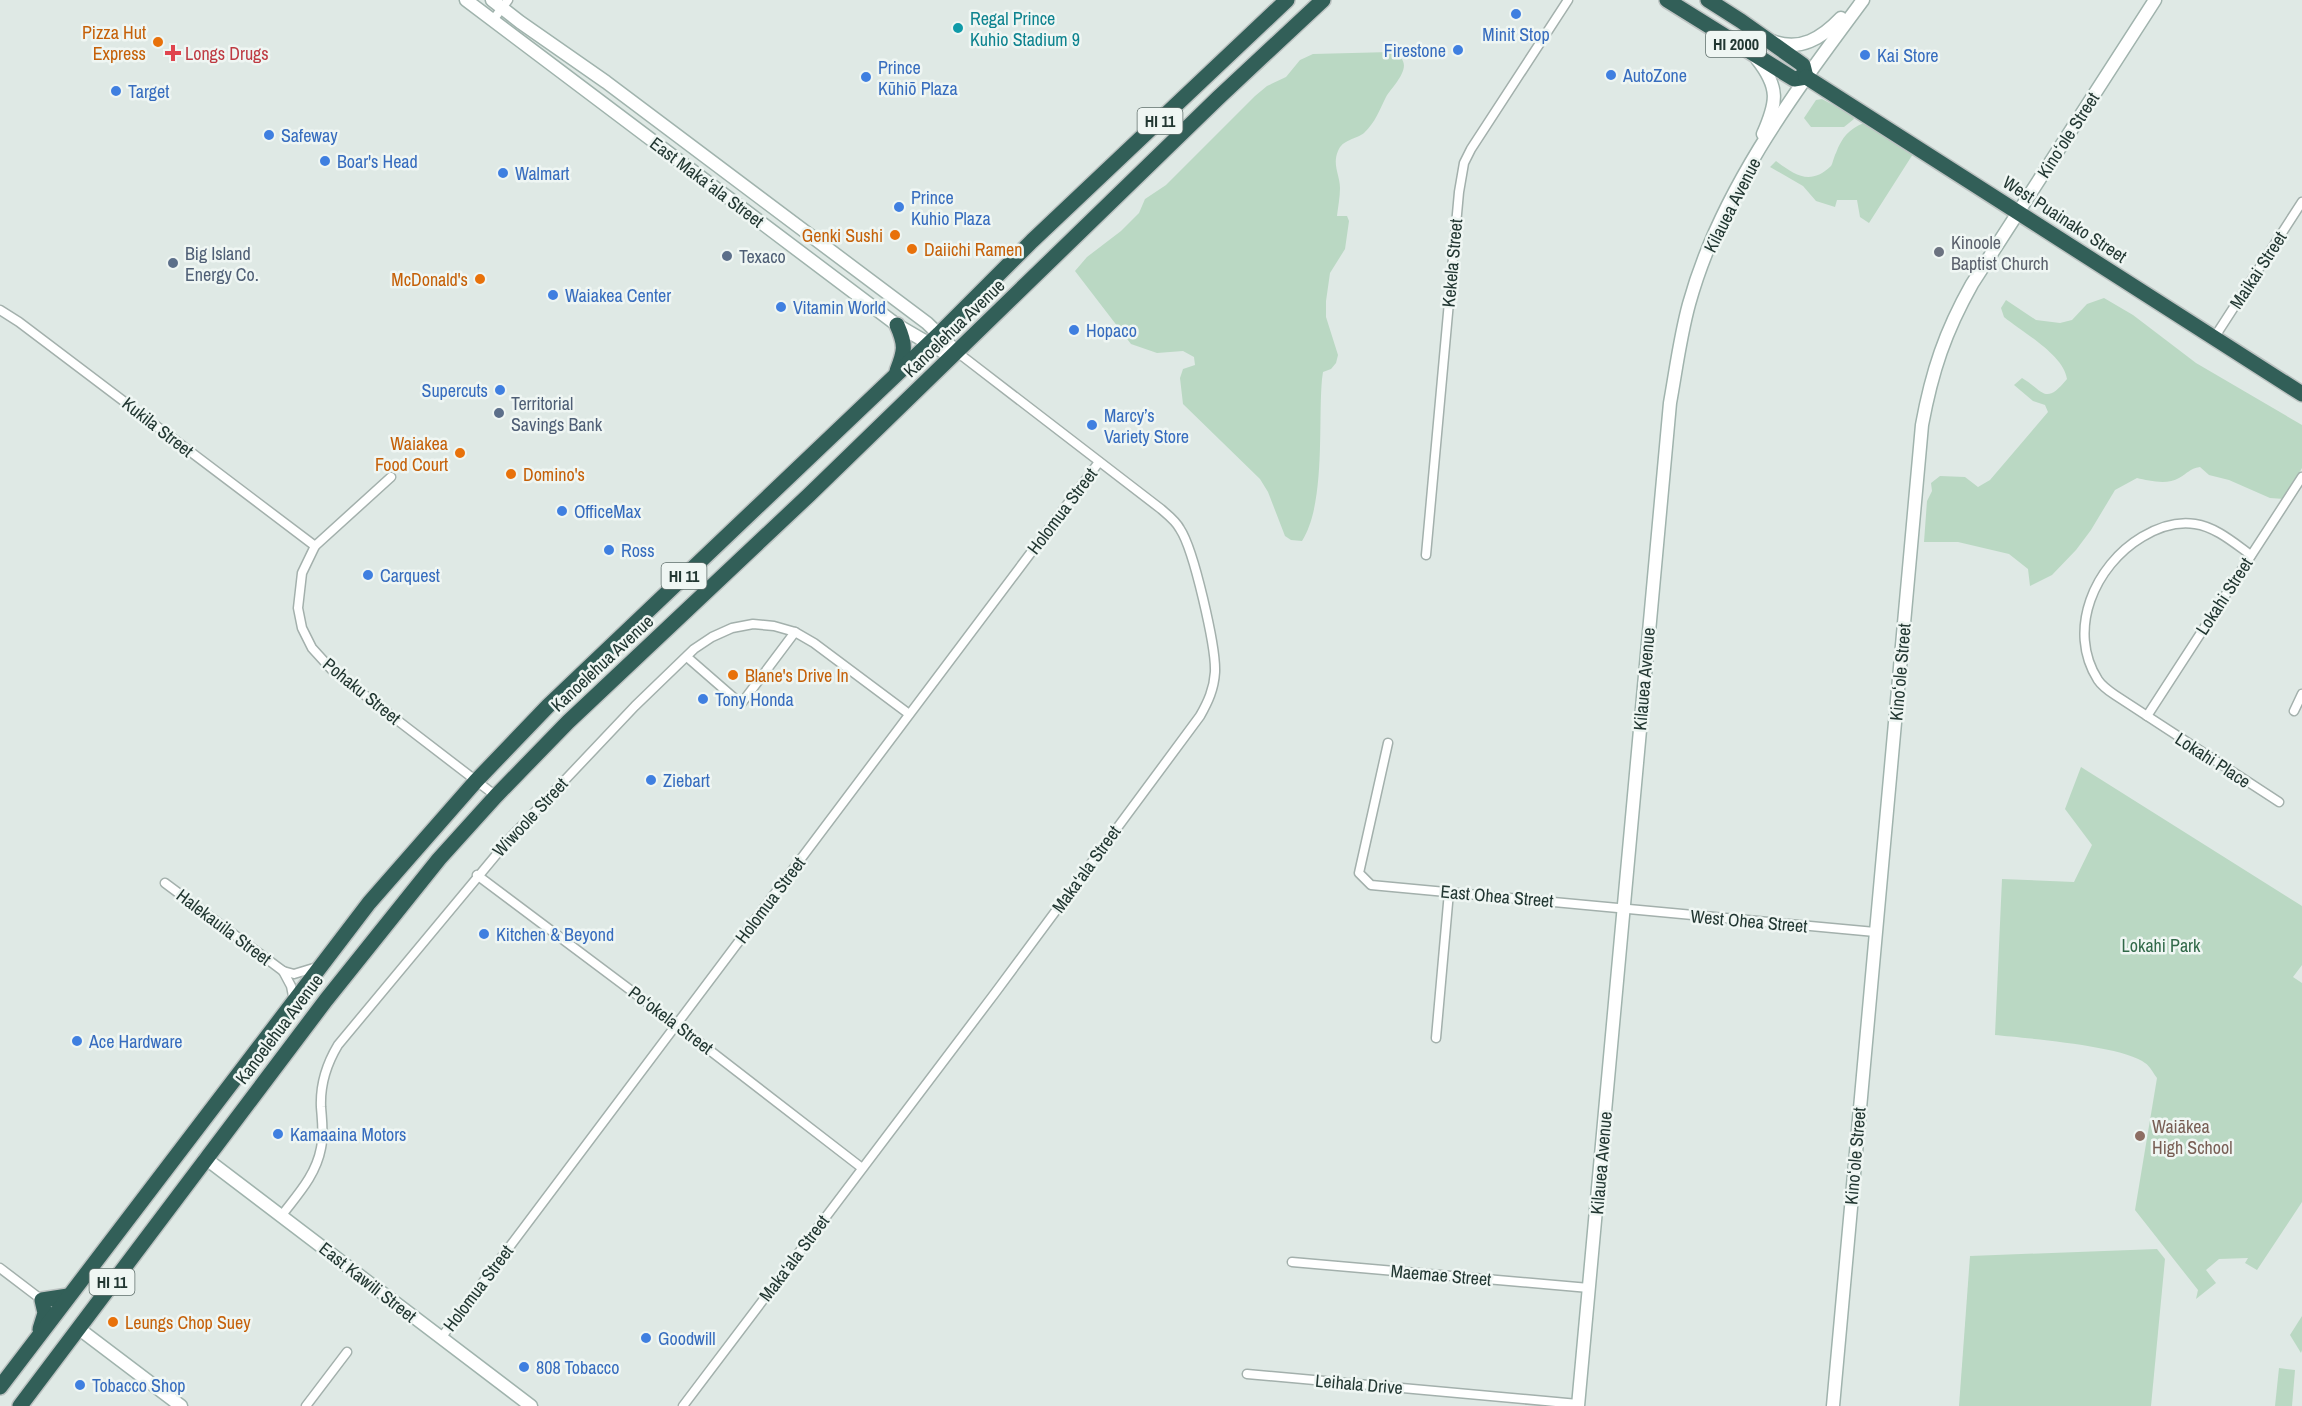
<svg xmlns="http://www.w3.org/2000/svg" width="2302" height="1406" viewBox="0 0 2302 1406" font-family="'Archivo Narrow',sans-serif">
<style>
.green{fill:#bad8c3}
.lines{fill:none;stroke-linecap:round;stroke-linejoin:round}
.street-casing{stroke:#a3b0ac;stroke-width:11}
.secondary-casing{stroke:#a0b3ad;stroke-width:15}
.highway-casing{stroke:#bdc3c2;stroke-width:18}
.street{stroke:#fff;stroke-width:8}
.secondary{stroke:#fff;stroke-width:12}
.highway{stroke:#325f58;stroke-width:15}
.shop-dot{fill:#3f7fe0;stroke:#eff6f3;stroke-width:2}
.culture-dot{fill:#0f9aa8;stroke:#eff6f3;stroke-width:2}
.food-dot{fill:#e8710a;stroke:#eff6f3;stroke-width:2}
.health-dot{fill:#e0444e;stroke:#eff6f3;stroke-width:2}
.worship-dot{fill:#6b7280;stroke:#eff6f3;stroke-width:2}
.service-dot{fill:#5c6f8a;stroke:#eff6f3;stroke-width:2}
.education-dot{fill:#8d6e63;stroke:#eff6f3;stroke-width:2}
.labels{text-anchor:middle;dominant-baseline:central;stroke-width:5;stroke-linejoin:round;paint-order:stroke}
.shield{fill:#eff6f3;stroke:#60706c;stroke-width:1.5}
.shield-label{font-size:16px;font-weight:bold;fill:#223732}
.culture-label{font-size:18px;fill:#0d838f;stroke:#eff6f3;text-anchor:start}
.food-label{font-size:18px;fill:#c56008;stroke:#eff6f3;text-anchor:end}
.shop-label{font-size:18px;fill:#366cbe;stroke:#eff6f3;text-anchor:start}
.health-label{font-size:18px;fill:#be3a42;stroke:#eff6f3;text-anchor:start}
.street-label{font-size:18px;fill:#223732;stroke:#eff6f3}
.worship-label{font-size:18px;fill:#5b616d;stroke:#eff6f3;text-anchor:start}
.service-label{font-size:18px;fill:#4e5e75;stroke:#eff6f3;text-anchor:start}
.park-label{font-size:18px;fill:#316949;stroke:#eff6f3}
.education-label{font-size:18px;fill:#785e54;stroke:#eff6f3;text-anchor:start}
</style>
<rect width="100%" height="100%" fill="#dfe9e5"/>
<!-- green -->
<g class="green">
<path d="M1391,52C1419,62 1394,84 1386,97C1380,109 1375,123 1364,133C1355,140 1343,139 1338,151C1332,165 1340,175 1340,188C1340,197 1338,207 1337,216H1347L1349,221L1345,249L1330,273L1326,301V317L1338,355L1336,363L1331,369L1323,372L1322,379C1318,423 1326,503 1302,541L1291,540L1285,536L1268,492L1260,479L1183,404L1180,378L1183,369L1195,365L1194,357L1183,351L1157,353L1131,344L1075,271L1087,257L1121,231L1139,213L1145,199L1166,185L1255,96L1267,86L1286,77L1300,60L1313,54Z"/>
<path d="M1822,99L1852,115L1854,119L1844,127H1811L1804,118L1816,100Z"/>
<path d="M1864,123L1907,152L1913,154L1869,223L1860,217L1857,200H1837L1835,207L1816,201L1803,186L1770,167L1776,161C1795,175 1810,186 1831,166C1833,163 1834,156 1836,153C1842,137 1849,129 1864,123Z"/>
<path d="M2104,298L2133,315L2196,363L2302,425V468L2284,499L2270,498L2229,480L2209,475L2200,467C2189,469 2188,473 2179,478C2168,485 2149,481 2137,478L2115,490L2091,530L2076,550L2052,575L2030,586L2028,569L2009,554L1958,542H1924L1927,501L1932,491L1931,483L1940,476L1965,477L1978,487L1990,480L2048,412L2045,405L2033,401L2014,385L2022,378C2044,391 2045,406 2067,379C2064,355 2022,332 2004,317L2001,308L2006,300L2036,320L2060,323L2072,320L2087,304Z"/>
<path d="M2081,767L2302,906V965L2293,977L2302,983V1202L2257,1270L2245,1263L2248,1258L2219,1259L2206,1270L2216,1283L2196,1299L2198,1290L2135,1210L2157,1078C2153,1073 2150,1066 2145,1063C2125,1046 2025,1038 1995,1035L2002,879L2074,882L2092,845L2065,809Z"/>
<path d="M2157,1249L2165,1259L2151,1406H1959L1970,1256Z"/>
<path d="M2302,1316V1350L2301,1353L2290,1335Z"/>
<path d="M2279,1368L2295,1370L2292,1406H2275Z"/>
</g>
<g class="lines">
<!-- street casing -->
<g class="street-casing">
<g id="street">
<path d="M493,20L508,0"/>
<path d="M0,310L19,322L315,546"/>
<path d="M2214,338L2302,202"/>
<path d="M391,477L315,546L302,573L298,608L302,628L312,648L332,670L496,796"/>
<path d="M1426,555L1459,192L1464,163L1471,149L1568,0"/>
<path d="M2251,555C2234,543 2216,527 2195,524C2176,521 2157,528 2142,537C2095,565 2066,630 2098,680C2102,686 2109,691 2115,695L2279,802"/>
<path d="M687,657L741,704L795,632"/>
<path d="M2294,711L2302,694"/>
<path d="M2147,716L2302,477"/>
<path d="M1388,743L1359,873L1371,885L1875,932"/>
<path d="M477,875L677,1025L862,1168"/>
<path d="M165,883L283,971L294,974L317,967"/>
<path d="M283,971L291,986L294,1001"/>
<path d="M1436,1038L1449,892"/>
<path d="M282,1215C298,1194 316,1175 321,1148C324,1134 322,1121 321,1107C320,1084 326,1065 338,1045L511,837L635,706L694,649L712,637L732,628L753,624L774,626L795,632L814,643L909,714"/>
<path d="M1292,1262L1589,1288"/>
<path d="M0,1268L42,1300"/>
<path d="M441,1338L1099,462"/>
<path d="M1247,1374L1578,1404"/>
<path d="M306,1406L347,1352"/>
<path d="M683,1406L995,993L1200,716C1208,702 1214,689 1215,672C1216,647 1194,550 1180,529C1176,521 1168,515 1161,509L957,352"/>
</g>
</g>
<!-- secondary casing -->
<g class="secondary-casing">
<g id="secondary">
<path d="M466,0L897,325L952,357"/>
<path d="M492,0L520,22L606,82L855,269L927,323L957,352"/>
<path d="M1772,41C1800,52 1822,38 1841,18"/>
<path d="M1757,59C1780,88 1777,102 1763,134"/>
<path d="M205,1158L531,1406"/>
<path d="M78,1328L181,1406"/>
<path d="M1578,1406L1670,403C1676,370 1680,337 1689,304C1720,191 1794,93 1863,0"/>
<path d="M1833,1406L1922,425C1932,371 1945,332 1972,284L2155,0"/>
</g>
</g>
<!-- highway casing -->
<g class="highway-casing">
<g id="highway">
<path d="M1667,0L1794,79L1806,77"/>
<path d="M1708,0L1741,21L1803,65L1806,77"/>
<path d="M1806,77L2302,394"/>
<path d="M897,371C905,351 906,345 897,325"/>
<path d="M40,1329L45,1313L42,1300L68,1296"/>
<path d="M0,1387L369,903L476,781L548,706L939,334L1032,241L1287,0"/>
<path d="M20,1406L326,1000L439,859L496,796L568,722L809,495L1218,98L1323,0"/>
</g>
</g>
<!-- street -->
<use href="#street" class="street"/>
<!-- secondary -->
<use href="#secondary" class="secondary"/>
<!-- highway -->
<use href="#highway" class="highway"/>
</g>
<!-- markers -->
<g class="shop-dot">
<circle cx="1516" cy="14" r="6"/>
<circle cx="1458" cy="50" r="6"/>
<circle cx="1865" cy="55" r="6"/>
<circle cx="1611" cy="75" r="6"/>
<circle cx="866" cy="77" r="6"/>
<circle cx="116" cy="91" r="6"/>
<circle cx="269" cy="135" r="6"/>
<circle cx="325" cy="161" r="6"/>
<circle cx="503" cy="173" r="6"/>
<circle cx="899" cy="207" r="6"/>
<circle cx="553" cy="295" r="6"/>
<circle cx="781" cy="307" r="6"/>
<circle cx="1074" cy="330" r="6"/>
<circle cx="500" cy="390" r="6"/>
<circle cx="1092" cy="425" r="6"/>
<circle cx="562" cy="511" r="6"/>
<circle cx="609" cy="550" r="6"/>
<circle cx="368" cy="575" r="6"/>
<circle cx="703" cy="699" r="6"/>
<circle cx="651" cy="780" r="6"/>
<circle cx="484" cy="934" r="6"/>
<circle cx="77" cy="1041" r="6"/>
<circle cx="278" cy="1134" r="6"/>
<circle cx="646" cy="1338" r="6"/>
<circle cx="524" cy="1367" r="6"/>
<circle cx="80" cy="1385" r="6"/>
</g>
<circle class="culture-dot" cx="958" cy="28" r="6"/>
<g class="food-dot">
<circle cx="158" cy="42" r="6"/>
<circle cx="895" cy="235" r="6"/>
<circle cx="912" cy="249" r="6"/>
<circle cx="480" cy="279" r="6"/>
<circle cx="460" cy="453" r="6"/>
<circle cx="511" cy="474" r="6"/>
<circle cx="733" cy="675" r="6"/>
<circle cx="113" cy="1322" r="6"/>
</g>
<path class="health-dot" d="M170 44h6v6h6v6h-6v6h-6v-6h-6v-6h6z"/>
<circle class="worship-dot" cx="1939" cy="252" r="6"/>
<g class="service-dot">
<circle cx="727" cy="256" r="6"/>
<circle cx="173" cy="263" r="6"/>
<circle cx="499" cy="413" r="6"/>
</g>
<circle class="education-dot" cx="2140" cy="1136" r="6"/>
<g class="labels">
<!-- shield labels -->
<g class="shield">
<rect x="1706" y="31" width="60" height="26" rx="4.5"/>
<rect x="1137.5" y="108" width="45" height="26" rx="4.5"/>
<rect x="661.5" y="563" width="45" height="26" rx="4.5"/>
<rect x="89.5" y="1269" width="45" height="26" rx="4.5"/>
</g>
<g class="shield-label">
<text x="1736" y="44">HI 2000</text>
<text x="1160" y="121">HI 11</text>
<text x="684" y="576">HI 11</text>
<text x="112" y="1282">HI 11</text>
</g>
<!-- culture labels -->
<g class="culture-label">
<text x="970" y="18">Regal Prince<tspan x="970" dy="21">Kuhio Stadium 9</tspan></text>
</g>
<!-- food labels -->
<g class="food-label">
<text x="146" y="32">Pizza Hut<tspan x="146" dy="21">Express</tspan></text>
<text x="883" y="235">Genki Sushi</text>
<text x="924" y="249" text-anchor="start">Daiichi Ramen</text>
<text x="468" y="279">McDonald's</text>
<text x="448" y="443">Waiakea<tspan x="448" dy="21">Food Court</tspan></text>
<text x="523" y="474" text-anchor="start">Domino's</text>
<text x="745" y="675" text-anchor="start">Blane's Drive In</text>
<text x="125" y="1322" text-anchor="start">Leungs Chop Suey</text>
</g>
<!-- shop labels -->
<g class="shop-label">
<text x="1516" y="34" text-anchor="middle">Minit Stop</text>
<text x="1446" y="50" text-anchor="end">Firestone</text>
<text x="1877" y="55">Kai Store</text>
<text x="878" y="67">Prince<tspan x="878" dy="21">Kūhiō Plaza</tspan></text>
<text x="1623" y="75">AutoZone</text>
<text x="128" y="91">Target</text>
<text x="281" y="135">Safeway</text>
<text x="337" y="161">Boar's Head</text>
<text x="515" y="173">Walmart</text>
<text x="911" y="197">Prince<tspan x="911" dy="21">Kuhio Plaza</tspan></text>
<text x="565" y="295">Waiakea Center</text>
<text x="793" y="307">Vitamin World</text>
<text x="1086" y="330">Hopaco</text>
<text x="488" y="390" text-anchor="end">Supercuts</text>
<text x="1104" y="415">Marcy’s<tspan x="1104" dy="21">Variety Store</tspan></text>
<text x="574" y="511">OfficeMax</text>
<text x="621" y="550">Ross</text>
<text x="380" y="575">Carquest</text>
<text x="715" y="699">Tony Honda</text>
<text x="663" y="780">Ziebart</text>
<text x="496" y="934">Kitchen &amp; Beyond</text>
<text x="89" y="1041">Ace Hardware</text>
<text x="290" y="1134">Kamaaina Motors</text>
<text x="658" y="1338">Goodwill</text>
<text x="536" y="1367">808 Tobacco</text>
<text x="92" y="1385">Tobacco Shop</text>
</g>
<!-- health labels -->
<g class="health-label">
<text x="185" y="53">Longs Drugs</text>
</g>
<!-- street labels -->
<g class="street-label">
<text transform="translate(2068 135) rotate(-57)">Kinoʻole Street</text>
<text transform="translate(707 182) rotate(37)">East Makaʻala Street</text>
<text transform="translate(1732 205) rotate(-63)">Kilauea Avenue</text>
<text transform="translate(2065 219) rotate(33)">West Puainako Street</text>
<text transform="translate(1452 263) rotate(-85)">Kekela Street</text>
<text transform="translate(2258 270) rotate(-57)">Maikai Street</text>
<text transform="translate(954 328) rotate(-44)">Kanoelehua Avenue</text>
<text transform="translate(158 427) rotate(38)">Kukila Street</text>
<text transform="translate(1062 511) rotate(-53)">Holomua Street</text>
<text transform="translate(2224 596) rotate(-57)">Lokahi Street</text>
<text transform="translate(602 663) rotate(-43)">Kanoelehua Avenue</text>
<text transform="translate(1900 672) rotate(-85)">Kinoʻole Street</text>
<text transform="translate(1644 679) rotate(-85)">Kilauea Avenue</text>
<text transform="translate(362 691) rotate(39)">Pohaku Street</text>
<text transform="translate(2213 760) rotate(33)">Lokahi Place</text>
<text transform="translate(530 817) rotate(-47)">Wiwoole Street</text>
<text transform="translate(1086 869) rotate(-54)">Maka‘ala Street</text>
<text transform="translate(1497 896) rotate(5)">East Ohea Street</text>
<text transform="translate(770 900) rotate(-53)">Holomua Street</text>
<text transform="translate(1749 921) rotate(5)">West Ohea Street</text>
<text transform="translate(224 927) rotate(37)">Halekauila Street</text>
<text transform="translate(671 1020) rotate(37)">Po‘okela Street</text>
<text transform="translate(279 1029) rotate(-53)">Kanoelehua Avenue</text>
<text transform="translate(1855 1156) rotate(-85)">Kinoʻole Street</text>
<text transform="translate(1601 1163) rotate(-85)">Kilauea Avenue</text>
<text transform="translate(794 1258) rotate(-53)">Maka‘ala Street</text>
<text transform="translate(1441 1275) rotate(5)">Maemae Street</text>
<text transform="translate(368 1282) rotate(38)">East Kawili Street</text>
<text transform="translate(478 1288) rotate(-53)">Holomua Street</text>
<text transform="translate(1359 1384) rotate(5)">Leihala Drive</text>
</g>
<!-- worship labels -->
<g class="worship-label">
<text x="1951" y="242">Kinoole<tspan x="1951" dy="21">Baptist Church</tspan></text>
</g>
<!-- service labels -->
<g class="service-label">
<text x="185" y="253">Big Island<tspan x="185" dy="21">Energy Co.</tspan></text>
<text x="739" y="256">Texaco</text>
<text x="511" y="403">Territorial<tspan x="511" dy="21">Savings Bank</tspan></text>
</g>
<!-- park labels -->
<g class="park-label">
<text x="2161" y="945">Lokahi Park</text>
</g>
<!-- education labels -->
<g class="education-label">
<text x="2152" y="1126">Waiākea<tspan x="2152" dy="21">High School</tspan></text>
</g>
</g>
</svg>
